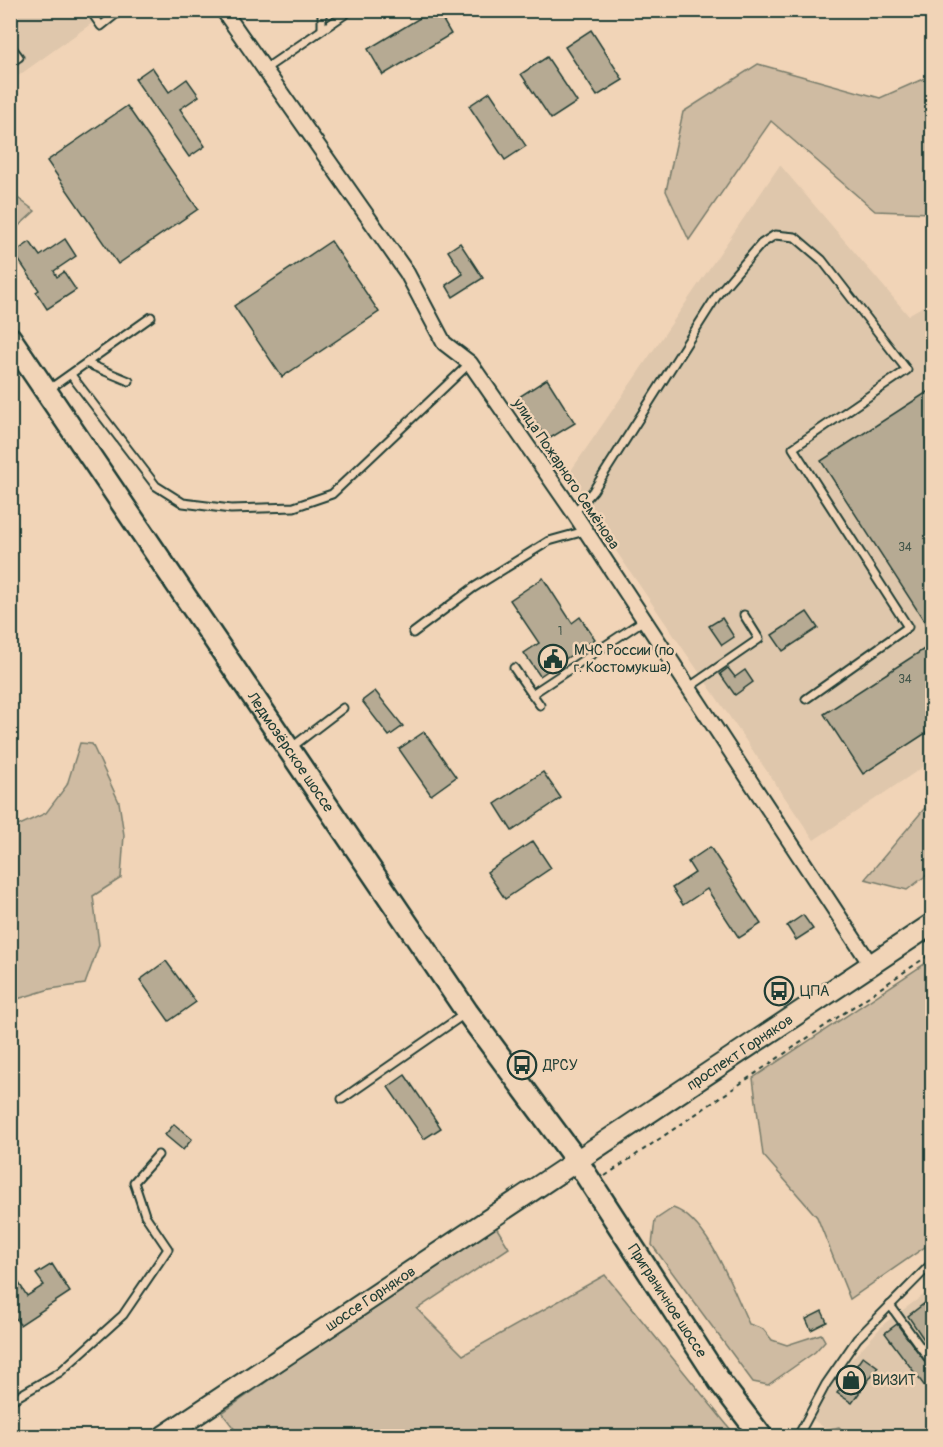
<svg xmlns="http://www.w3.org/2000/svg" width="943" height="1447" viewBox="0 0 943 1447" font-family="Pangolin,sans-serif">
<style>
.built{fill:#dfc7ac}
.green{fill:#cfbba2;stroke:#777c6b;stroke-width:1.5}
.building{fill:#b6aa93;stroke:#1f3d34;stroke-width:1.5}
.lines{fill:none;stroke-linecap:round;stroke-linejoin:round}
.lane-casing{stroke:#1f3d34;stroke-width:11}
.street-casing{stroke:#1f3d34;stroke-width:18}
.secondary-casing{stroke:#1f3d34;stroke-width:24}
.primary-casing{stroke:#1f3d34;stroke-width:26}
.path{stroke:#1f3d34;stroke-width:2;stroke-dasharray:4.5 4.5;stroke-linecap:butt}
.lane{stroke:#f1d4b7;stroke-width:7}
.street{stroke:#f1d4b7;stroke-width:14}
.secondary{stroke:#f1d4b7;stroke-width:20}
.primary{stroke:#f1d4b7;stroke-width:21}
.labels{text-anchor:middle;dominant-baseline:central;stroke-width:5;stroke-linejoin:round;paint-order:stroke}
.number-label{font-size:12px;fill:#45584c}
.street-label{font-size:15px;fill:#1f3d34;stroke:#f1d4b7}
.poi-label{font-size:15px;fill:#1f3d34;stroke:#f1d4b7;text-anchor:start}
</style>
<rect width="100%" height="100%" fill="#f1d4b7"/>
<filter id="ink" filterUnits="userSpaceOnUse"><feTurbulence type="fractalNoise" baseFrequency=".0167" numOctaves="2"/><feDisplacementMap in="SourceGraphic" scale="12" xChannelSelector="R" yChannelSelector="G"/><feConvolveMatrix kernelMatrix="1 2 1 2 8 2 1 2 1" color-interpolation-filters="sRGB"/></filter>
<g filter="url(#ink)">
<!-- built -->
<g class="built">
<path d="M11,11H109L11,81Z"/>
<path d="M780,165L908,315L932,301V761L814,840L566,478Z"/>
<path d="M932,1289V1436H835L811,1418L840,1372L885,1323Z"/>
</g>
<!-- green -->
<g class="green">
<path d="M758,64L880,98L932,75V213L875,211L771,121L689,240L666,191L683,112Z"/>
<path d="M11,193L35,211L11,233Z"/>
<path d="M80,743L92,744L119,802L124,835L121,878L93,896L99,945L85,984L50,989L11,1001V829L46,813L67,785Z"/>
<path d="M932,803V871L907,890L865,879L924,809Z"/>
<path d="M932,959V1242L850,1299L817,1217L763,1155L753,1078Z"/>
<path d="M673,1208C709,1220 733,1290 749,1324L763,1329L772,1340L787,1345L821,1334L825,1341L815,1352L768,1385L753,1382L652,1245L655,1220Z"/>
<path d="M493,1222L509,1248L417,1309L463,1355L605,1275L736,1436H247L235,1430L222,1413Z"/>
<path d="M839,1427L849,1436H818L820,1431Z"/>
</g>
<!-- building -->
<g class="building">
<path d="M433,10H437L451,34L383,75L368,49Z"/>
<path d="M591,30L623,80L597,96L565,47Z"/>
<path d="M547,57L577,102L551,119L521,74Z"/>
<path d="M152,67L169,92L187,79L199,96L180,109L205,146L189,157L135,79Z"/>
<path d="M490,92L526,146L505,160L469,106Z"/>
<path d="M127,106L198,209L118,264L47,161Z"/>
<path d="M65,239L76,256L54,271L57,277L64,272L76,290L47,309L36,292L39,290L14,253L30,242L40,256Z"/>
<path d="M331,241L379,312L282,377L234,306Z"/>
<path d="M460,243L483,278L453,297L446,285L463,274L448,251Z"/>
<path d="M547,379L575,423L547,440L519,397Z"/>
<path d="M932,389V633L821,461Z"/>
<path d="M543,578L572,623L580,617L595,639L540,676L524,653L539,643L510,600Z"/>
<path d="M807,612L818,628L783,651L772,635Z"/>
<path d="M722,618L734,637L722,645L709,626Z"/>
<path d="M932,644V729L863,774L824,714Z"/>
<path d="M728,668L735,677L745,670L753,682L735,695L720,674Z"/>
<path d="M375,691L403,726L389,736L362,701Z"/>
<path d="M424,732L456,777L431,795L399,749Z"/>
<path d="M543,772L561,798L512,831L495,804Z"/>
<path d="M533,841L551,868L505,899L487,872Z"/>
<path d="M710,847L761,924L739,938L707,889L683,905L672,888L695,873L688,862Z"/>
<path d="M803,915L813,929L796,940L787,926Z"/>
<path d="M166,961L196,1002L169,1021L140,980Z"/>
<path d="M405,1075L441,1128L424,1139L388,1087Z"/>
<path d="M174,1124L192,1139L183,1150L165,1135Z"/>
<path d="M52,1264L70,1292L20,1325L10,1310V1289L19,1283L27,1296L44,1285L36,1274Z"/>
<path d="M929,1300L932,1306V1351L908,1316Z"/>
<path d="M822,1311L827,1322L811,1330L806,1319Z"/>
<path d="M897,1324L932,1371V1396L885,1333Z"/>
<path d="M863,1356L878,1367L852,1403L837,1393Z"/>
</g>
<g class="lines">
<!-- lane casing -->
<g class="lane-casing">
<g id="lane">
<path d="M90,10L101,26L121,10"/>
<path d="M322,10V28"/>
<path d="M10,45L19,57L10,63"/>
<path d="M265,69L351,10"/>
<path d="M88,364L129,381"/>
<path d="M71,375L156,486L183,503L231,509L294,507L332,494L470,363"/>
<path d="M48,390L151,317"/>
<path d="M574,513L593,491L718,294L761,244L775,235L795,237L822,260L907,370L793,448L908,627L806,699"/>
<path d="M413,633L473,588L549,541L585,531"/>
<path d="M514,668L532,694"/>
<path d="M688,688L759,639L744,615"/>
<path d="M540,705L532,694L644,620"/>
<path d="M292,747L343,708"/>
<path d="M342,1099L466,1013"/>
<path d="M890,1305L932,1363"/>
<path d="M10,1401L60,1372L123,1315L168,1249L145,1215L134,1182L158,1155"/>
<path d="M798,1436L826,1384L857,1339L932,1263"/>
</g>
</g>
<!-- street casing -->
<g class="street-casing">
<path id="street" d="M223,10L407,273L444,343L470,363L574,513L871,965"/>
</g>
<!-- secondary casing -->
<g class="secondary-casing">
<g id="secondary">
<path id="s1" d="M164,1436L932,924"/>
</g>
</g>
<!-- primary casing -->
<g class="primary-casing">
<g id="primary">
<path id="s2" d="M10,338L467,1012L577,1161L720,1382L761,1436"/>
</g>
</g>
<!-- path -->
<path class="path" d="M605,1176L932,953"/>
<!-- lane -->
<use href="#lane" class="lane"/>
<!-- street -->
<use href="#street" class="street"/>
<!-- secondary -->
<use href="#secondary" class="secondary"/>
<!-- primary -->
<use href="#primary" class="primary"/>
</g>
</g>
<!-- icons -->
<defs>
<g id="civic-ring" transform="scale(1.5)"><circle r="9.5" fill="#f1d4b7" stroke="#1f3d34" stroke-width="1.5"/><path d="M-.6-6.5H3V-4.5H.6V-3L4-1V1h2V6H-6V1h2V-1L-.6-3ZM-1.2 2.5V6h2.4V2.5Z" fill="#1f3d34"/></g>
<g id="bus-ring" transform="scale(1.5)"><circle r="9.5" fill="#f1d4b7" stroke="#1f3d34" stroke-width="1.5"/><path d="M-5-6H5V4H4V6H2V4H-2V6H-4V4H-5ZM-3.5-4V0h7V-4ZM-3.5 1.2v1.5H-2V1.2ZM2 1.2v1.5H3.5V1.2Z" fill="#1f3d34"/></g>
<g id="shop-ring" transform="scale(1.5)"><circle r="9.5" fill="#f1d4b7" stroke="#1f3d34" stroke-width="1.5"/><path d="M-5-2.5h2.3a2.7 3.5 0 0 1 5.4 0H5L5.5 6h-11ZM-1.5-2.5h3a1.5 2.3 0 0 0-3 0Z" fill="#1f3d34"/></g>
</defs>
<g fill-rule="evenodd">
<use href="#civic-ring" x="553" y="659"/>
<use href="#bus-ring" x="779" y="991"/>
<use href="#bus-ring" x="522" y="1065"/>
<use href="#shop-ring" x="851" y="1380"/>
</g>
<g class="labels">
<!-- number labels -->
<g class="number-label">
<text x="905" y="547">34</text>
<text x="560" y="631">1</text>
<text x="905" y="679">34</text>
</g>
<!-- street labels -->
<g class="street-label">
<text transform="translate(566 474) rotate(56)">улица Пожарного Семёнова</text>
<text stroke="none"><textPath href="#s2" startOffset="500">Ледмозёрское шоссе</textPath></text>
<text stroke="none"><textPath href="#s1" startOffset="692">проспект Горняков</textPath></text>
<text stroke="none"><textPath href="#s1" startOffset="248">шоссе Горняков</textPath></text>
<text stroke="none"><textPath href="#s2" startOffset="1166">Приграничное шоссе</textPath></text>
</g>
<!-- poi labels -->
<g class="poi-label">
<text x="574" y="650">МЧС России (по<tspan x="574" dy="17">г. Костомукша)</tspan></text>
<text x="800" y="991">ЦПА</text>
<text x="543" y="1065">ДРСУ</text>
<text x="872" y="1380">ВИЗИТ</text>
</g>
</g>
<!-- margin -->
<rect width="943" height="1447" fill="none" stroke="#f1d4b7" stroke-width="36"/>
<rect x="18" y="18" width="907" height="1411" fill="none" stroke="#1f3d34" stroke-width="2" filter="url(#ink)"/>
</svg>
